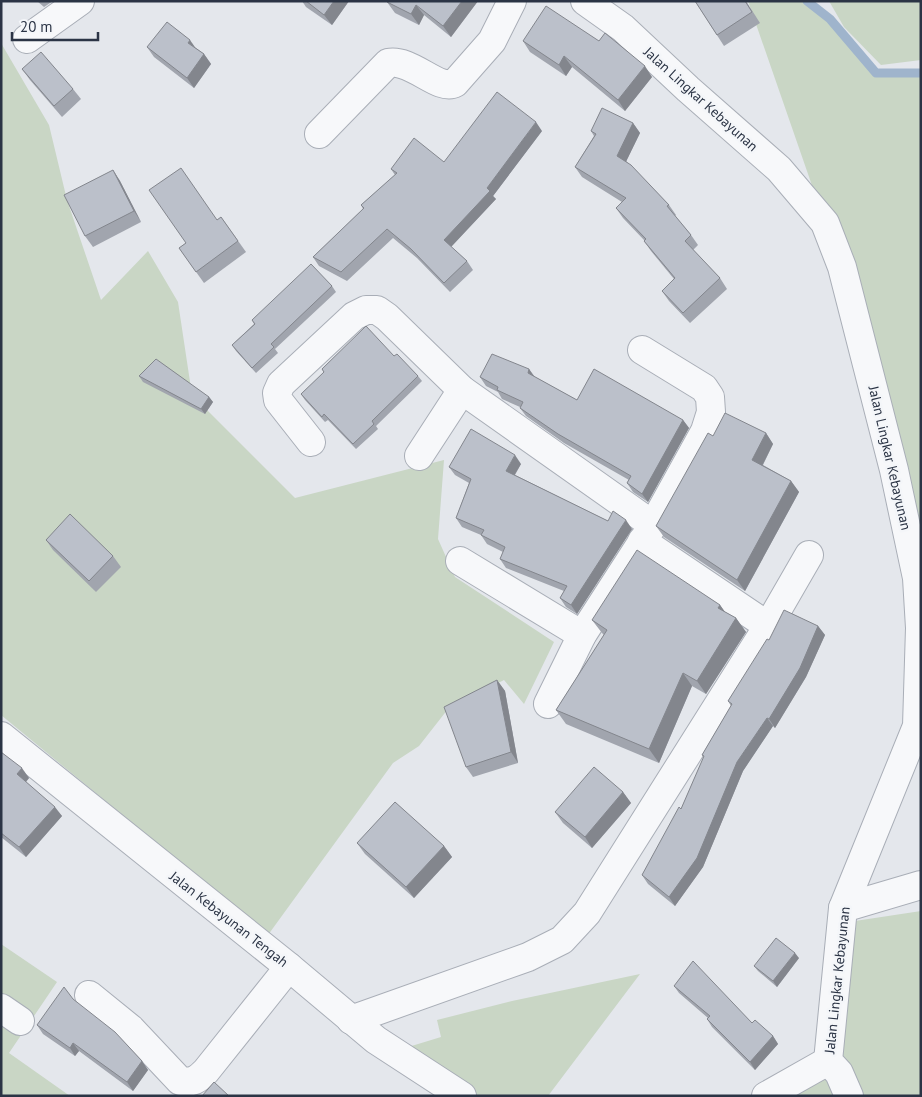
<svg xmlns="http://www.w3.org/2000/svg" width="922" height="1097" viewBox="0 0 922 1097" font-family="'PT Sans',sans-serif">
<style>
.green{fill:#c9d6c5}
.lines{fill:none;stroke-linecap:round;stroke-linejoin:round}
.stream{stroke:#9fb4cc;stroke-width:9}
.minor-casing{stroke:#a9aeb7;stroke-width:30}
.minor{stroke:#f7f8fa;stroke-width:28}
.wall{fill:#a1a5ae}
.shaded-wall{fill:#83868d}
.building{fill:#bbc0ca;stroke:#83868d}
.labels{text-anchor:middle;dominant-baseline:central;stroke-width:5;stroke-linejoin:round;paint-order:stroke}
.street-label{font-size:14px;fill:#2b3445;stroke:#f4f6f9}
</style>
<rect width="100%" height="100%" fill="#e4e7ec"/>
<!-- green -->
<g class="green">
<path d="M748,1H807L830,19L876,73H921V743L859,904L855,921L921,911V1096H766L828,1061L843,908L917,726L920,628L825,223Z"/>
<path d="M829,1H921V60L881,65L844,27Z"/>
<path d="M1,43L49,125L67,200L101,300L148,251L178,302L192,395L295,498L444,460L438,539L455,577L554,642L524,704L504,680L448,709L419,746L393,763L268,935L1,715Z"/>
<path d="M1,944L57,982L9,1053L70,1096H1Z"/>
<path d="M640,974L548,1096H477L405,1048L441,1037L437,1020L512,1001Z"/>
</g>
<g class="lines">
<!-- stream -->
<path class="stream" d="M807,1L830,19L876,73H921"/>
<!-- minor casing -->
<g class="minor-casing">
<g id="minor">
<path d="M585,1L623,28L688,89L779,169L825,223L842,267L894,470L917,578L920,628L917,726L843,908L828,1061L839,1073L849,1096"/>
<path d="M27,39L80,1"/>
<path d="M319,134L388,63C411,58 439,92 455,83L492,41L512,1"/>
<path d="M311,442L278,400L277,393L281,384L354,316L366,310H377L387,317L462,390L653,525"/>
<path d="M419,456L462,390"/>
<path d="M642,541L768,626"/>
<path d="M460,561L582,635"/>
<path d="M548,704L582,635L653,525L705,431L711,412L710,397L704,388L642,350"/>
<path d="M1,736L289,967L376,1040L462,1096"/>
<path d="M843,908L921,885"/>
<path d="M89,995L131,1029L180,1081C193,1083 197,1080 206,1071L289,967"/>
<path d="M1,1008L20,1021"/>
<path d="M351,1020L528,957L562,940L587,913L768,626L809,555"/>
<path d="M766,1096L828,1061"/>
</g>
</g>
<!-- minor -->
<use href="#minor" class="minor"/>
</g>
<!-- wall -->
<g class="wall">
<path d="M37,1H53L44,7Z"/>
<path d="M302,1H349L332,25L306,7Z"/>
<path d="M388,1H478L451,37L424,15L419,25L395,13L387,2Z"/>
<path d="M695,1H746L760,23L724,46Z"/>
<path d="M523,41H599L652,77L625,111L572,67L566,76L530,52Z"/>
<path d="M147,47L196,48L204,54L211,64L194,88L154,57Z"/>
<path d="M22,69L73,89L81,99L62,117L30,80Z"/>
<path d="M633,123L640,133L626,161L669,205L676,215L675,216L691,235L698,245L693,250L720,278L727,289L690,323L669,301L662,291L674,279L651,251L644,241V240L623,218L616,208L622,202L582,177L575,167L594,136L591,131Z"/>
<path d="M542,131L493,196L496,199L451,247L467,261L473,270L450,292L417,258L393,238L347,281L319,266L313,257L363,209L361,205L395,175L391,169L444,162Z"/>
<path d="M113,170L120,181L141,222L93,247L85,236Z"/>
<path d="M221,217L246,252L204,283L179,248Z"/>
<path d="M332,286L336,292L275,349L278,353L256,373L236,351L232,345L254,324L252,320Z"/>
<path d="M394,356L418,376L422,381L376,426L378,429L356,449L328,420L325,422L305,400L301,394L324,373L322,369Z"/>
<path d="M529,369L535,377L577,400L683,420L689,428L648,502L633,492L627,483L629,480L564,443L526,416L520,408V407L502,399L498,392L486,386L480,377Z"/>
<path d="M139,376L209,397L213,402L205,414L143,382Z"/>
<path d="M766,433L773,444L763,465L791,481L799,492L745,591L664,537L656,526L713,436Z"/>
<path d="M521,464L515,475L608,521L632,529L577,614L566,607L560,598L564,591L506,568L500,559L503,552L487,544L481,535L462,527L456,518L469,483L455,475L449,467Z"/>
<path d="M46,540L113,556L121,567L96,592L53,550Z"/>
<path d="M720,605L725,612L736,618L746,632L706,694L692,686L659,763L566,724L556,710L604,635L602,633L592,620Z"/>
<path d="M818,626L825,635L806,677L775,728L773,726L743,771L703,867L675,906L648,884L642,875L681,809L704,757L702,755L731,706L728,701L769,640Z"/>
<path d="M497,680L505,691L518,763L473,777L466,767Z"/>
<path d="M1,752L29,778L26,782L62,816L26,857L1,837Z"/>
<path d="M623,792L631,803L592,848L563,823L555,812Z"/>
<path d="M357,843L444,846L452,857L414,898L365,854Z"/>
<path d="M799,958L777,987L758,971L754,966Z"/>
<path d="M674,986L752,1023L773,1036L778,1044L755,1070L712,1027L707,1019L708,1018L679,993Z"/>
<path d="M73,999L142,1061L148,1070L133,1091L79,1051L75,1056L43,1034L37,1025Z"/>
</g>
<!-- shaded-wall -->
<g class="shaded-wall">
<path d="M334,1H349L332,25L324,15Z"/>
<path d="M462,1H478L451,37L443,26Z"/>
<path d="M416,5L424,15L419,25L411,14Z"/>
<path d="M190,40L197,50L188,43Z"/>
<path d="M204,54L211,64L194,88L187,78Z"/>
<path d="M564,56L572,67L566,76L559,65Z"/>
<path d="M645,66L652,77L625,111L618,100Z"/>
<path d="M536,122L542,131L493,196L496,199L450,248L444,240L487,188Z"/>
<path d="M633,123L640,133L624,166L617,156Z"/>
<path d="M113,170L120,181L141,222L134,211Z"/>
<path d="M529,369L535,378L528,373Z"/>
<path d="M209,397L213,402L205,414L201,409Z"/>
<path d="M683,420L689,428L648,502L642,494Z"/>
<path d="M766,433L773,444L760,470L752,460Z"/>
<path d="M515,455L521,464L512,479L506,471Z"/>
<path d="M791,481L799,492L745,591L737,580Z"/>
<path d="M626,520L632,529L577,614L571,605Z"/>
<path d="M720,605L730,619L718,608Z"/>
<path d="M736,618L746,632L706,694L697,681Z"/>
<path d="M818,626L825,635L806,677L775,728L769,719Z"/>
<path d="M683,673L692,686L659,763L649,749Z"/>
<path d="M497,680L505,691L518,763L511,752Z"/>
<path d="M767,718L773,726L743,771L703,867L675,906L669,897L737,762Z"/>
<path d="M22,768L29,778L24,784L17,774Z"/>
<path d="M623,792L631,803L592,848L585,837Z"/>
<path d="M55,807L62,816L26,857L19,847Z"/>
<path d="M444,846L452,857L414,898L406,887Z"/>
<path d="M795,953L799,958L777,987L773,981Z"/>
<path d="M773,1036L778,1044L755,1070L750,1062Z"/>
<path d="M73,1043L79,1051L75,1056L70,1048Z"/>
<path d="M142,1061L148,1070L133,1091L127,1082Z"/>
</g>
<!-- building -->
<g class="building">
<path d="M306,1H334L324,15Z"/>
<path d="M388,1H462L443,26L416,5L411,14L387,2Z"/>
<path d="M695,1H745L752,12L717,35Z"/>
<path d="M546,6L599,41L605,33L645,66L618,100L564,56L559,65L523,41Z"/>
<path d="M167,22L190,40L188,43L204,54L187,78L147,47Z"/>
<path d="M41,52L73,89L54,106L22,69Z"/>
<path d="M497,92L536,122L487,188L490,191L444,240L467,261L444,283L411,249L387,229L341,272L313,257L364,208L361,205L397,173L391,169L414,138L444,162Z"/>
<path d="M602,108L633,123L617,156L631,165L669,205L667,206L691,235L685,241L720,278L683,313L662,291L675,278L644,241L646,239L616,208L626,198L575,167L596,134L591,131Z"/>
<path d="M181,168L217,220L221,217L238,241L196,272L179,248L186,243L149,190Z"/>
<path d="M113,170L134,211L85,236L64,195Z"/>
<path d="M311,264L332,286L271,344L274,347L252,368L232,345L255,324L252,320Z"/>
<path d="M366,326L394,356L397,354L418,376L372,421L374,424L353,444L324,414L322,417L301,394L324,372L322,369Z"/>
<path d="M492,354L529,369L528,373L577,400L594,369L683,420L642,494L627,483L631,476L558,434L520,408L523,402L497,390L498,387L480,377Z"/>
<path d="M156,359L209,397L201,409L139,376Z"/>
<path d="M725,413L766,433L752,460L791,481L737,580L656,526L708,433L713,436Z"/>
<path d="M471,429L515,455L506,471L608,521L613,511L626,520L571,605L560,598L567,586L500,559L505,547L481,535L484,530L456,518L471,479L449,467Z"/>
<path d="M70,514L113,556L89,581L46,540Z"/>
<path d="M637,550L720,605L718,608L736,618L697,681L683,673L649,749L556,710L607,630L592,620Z"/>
<path d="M784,610L818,626L800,668L769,719L767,718L737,762L697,858L669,897L642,875L679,807L681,809L704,756L702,755L732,704L728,701L767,639L769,640Z"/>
<path d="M497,680L511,752L466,767L444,707Z"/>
<path d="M1,752L22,768L17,774L55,807L19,847L1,833Z"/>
<path d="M594,767L623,792L585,837L555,812Z"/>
<path d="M395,802L444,846L406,887L357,843Z"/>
<path d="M776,938L795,953L773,981L754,966Z"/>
<path d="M693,961L752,1023L755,1020L773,1036L750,1062L707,1019L710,1016L674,986Z"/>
<path d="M64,987L73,999L115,1032L142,1061L127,1082L73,1043L70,1048L37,1025Z"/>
<path d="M214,1082L229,1096H202Z"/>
</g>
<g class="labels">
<!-- street labels -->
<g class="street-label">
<text transform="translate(701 99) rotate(42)">Jalan Lingkar Kebayunan</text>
<text transform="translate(890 458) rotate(77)">Jalan Lingkar Kebayunan</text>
<text transform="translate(229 919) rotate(38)">Jalan Kebayunan Tengah</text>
<text transform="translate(837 980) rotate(-84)">Jalan Lingkar Kebayunan</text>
</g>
</g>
<!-- border -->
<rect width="922" height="1097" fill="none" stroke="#2b3445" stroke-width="5"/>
<!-- scale -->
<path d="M12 32v8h86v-8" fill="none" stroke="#2b3445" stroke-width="2.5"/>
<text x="20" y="32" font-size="15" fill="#2b3445" stroke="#f4f6f9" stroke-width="4" paint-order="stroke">20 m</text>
</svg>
